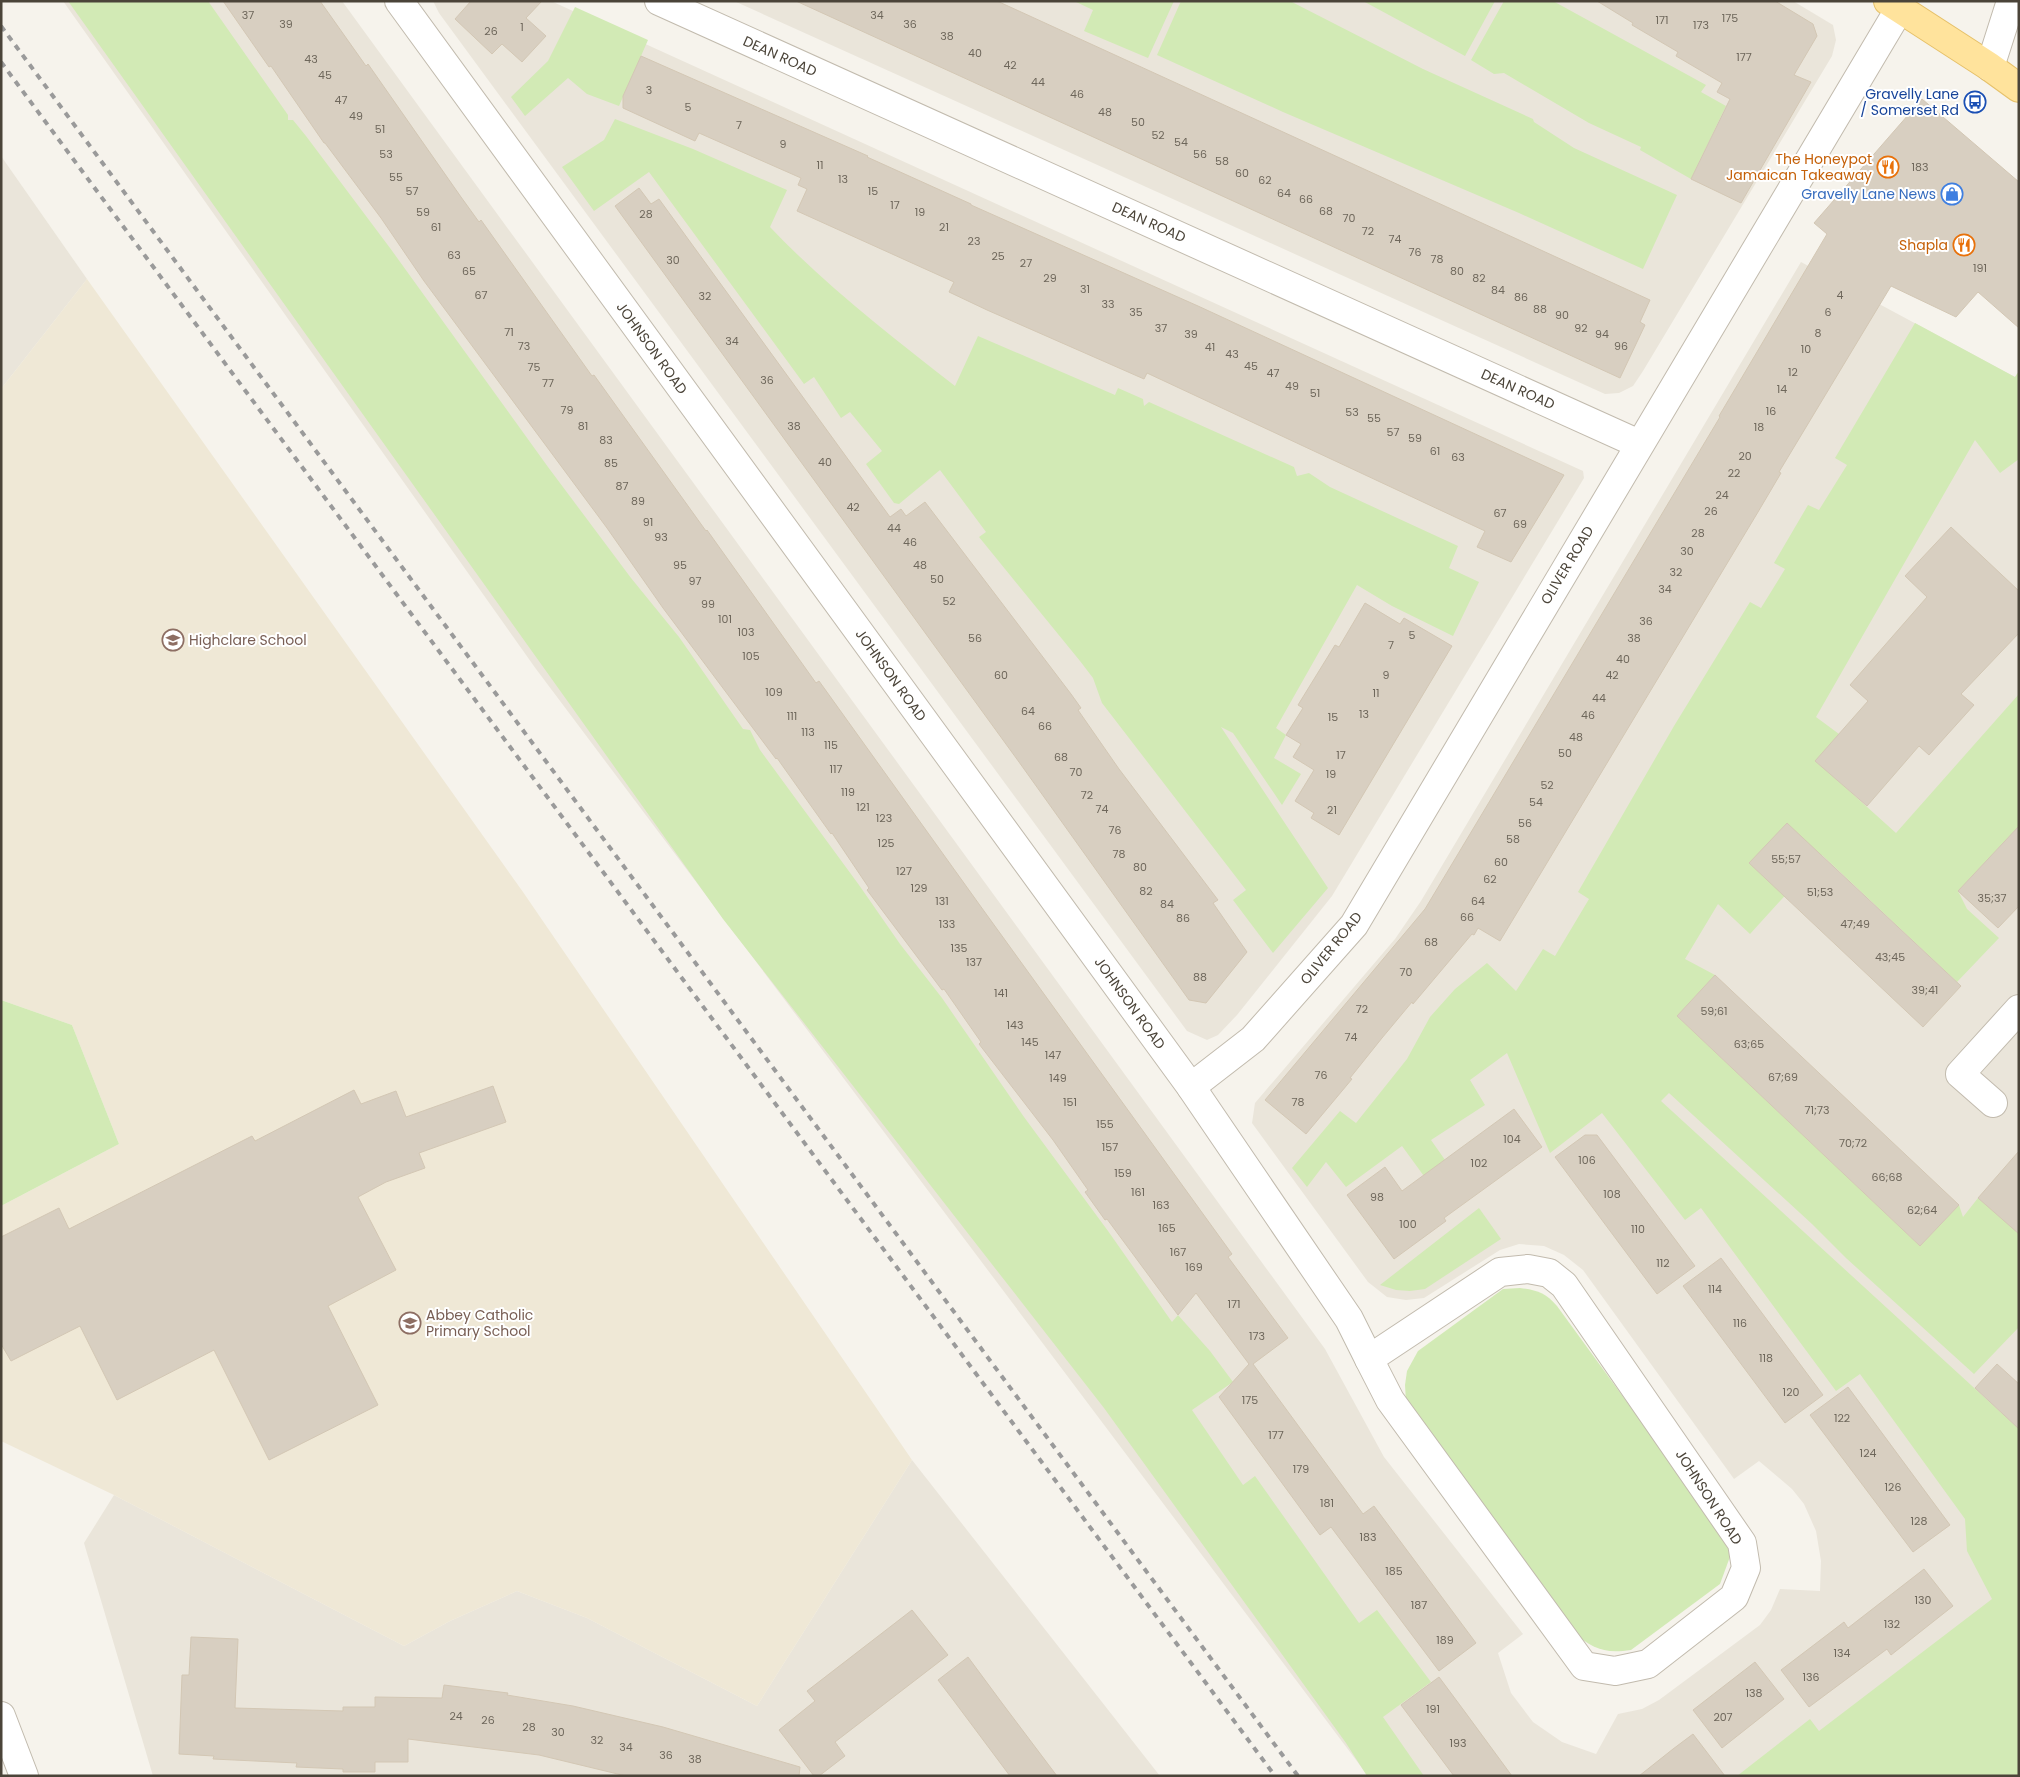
<svg xmlns="http://www.w3.org/2000/svg" width="2020" height="1777" viewBox="0 0 2020 1777" font-family="Poppins,sans-serif">
<style>
.residential{fill:#eae5da}
.education{fill:#efe8d6}
.green{fill:#d2eab5}
.building{fill:#d8cfc1;stroke:#d3c7b4}
.lines{fill:none;stroke-linecap:round;stroke-linejoin:round}
.minor-casing{stroke:#c2bbae;stroke-width:30}
.major-casing{stroke:#e6c16a;stroke-width:30}
.minor{stroke:#fff;stroke-width:28}
.major{stroke:#ffe39c;stroke-width:28}
.rail{stroke:#9a9a9a;stroke-width:4;stroke-dasharray:6 6;stroke-linecap:butt}
.labels{text-anchor:middle;dominant-baseline:central;stroke-width:4;stroke-linejoin:round;paint-order:stroke}
.number-label{font-size:11px;fill:#6e675b}
.street-label{font-size:14px;fill:#4b4439;stroke:#fff}
.transit-label{font-size:14px;fill:#164399;stroke:#fff;text-anchor:end}
.food-label{font-size:14px;fill:#c56008;stroke:#fff;text-anchor:end}
.shop-label{font-size:14px;fill:#366cbe;stroke:#fff;text-anchor:end}
.education-label{font-size:14px;fill:#785e54;stroke:#fff;text-anchor:start}
</style>
<rect width="100%" height="100%" fill="#f6f3ec"/>
<!-- residential -->
<g class="residential">
<path d="M63,1H342L1325,1349L1384,1457L1523,1634L1498,1653L1511,1693L1533,1722L1562,1742L1596,1754L1618,1714L1642,1709L1659,1700L1760,1625L1771,1610L1780,1589L1820,1591L1821,1561L1816,1531L1804,1504L1792,1489L1759,1461L1734,1479L1583,1270L1564,1255L1544,1246L1519,1244L1500,1250L1424,1298L1406,1300L1387,1297L1368,1282L1252,1123L1255,1103L1395,939L1421,901L1801,262L2015,377L2019,371V1776H1368L536,669Z"/>
<path d="M433,1H551L1583,471L1584,478L1332,896L1237,1015L1218,1035L1207,1040L1187,1031L439,13Z"/>
<path d="M734,1H1793L1833,25L1836,40L1832,56L1643,371L1633,386L1619,393L1605,394Z"/>
<path d="M1,156L87,279L1,389Z"/>
<path d="M912,1460L1160,1776H153L84,1543L114,1495L404,1646L450,1621L517,1591L587,1618L757,1706Z"/>
</g>
<!-- education -->
<path class="education" d="M87,279L523,892L912,1460L757,1706L587,1618L517,1591L450,1621L404,1646L114,1495L1,1441V1206L119,1144L72,1025L1,1000V389Z"/>
<!-- green -->
<g class="green">
<path d="M68,1H208L288,115V120H293L306,136L390,248L548,467L631,578L679,637L743,729L750,730L760,750L859,885L900,944L942,998L1024,1117L1108,1231L1172,1322L1178,1315L1210,1351L1233,1382L1192,1410L1243,1485L1255,1476L1359,1623L1377,1610L1431,1682L1383,1717L1424,1776H1367L1346,1743L1104,1408L723,919Z"/>
<path d="M1074,1H1174L1148,58L1084,31L1093,10Z"/>
<path d="M1181,1H1290L1423,69L1533,119L1534,122L1574,148L1677,195L1643,269L1519,213L1283,112L1157,55Z"/>
<path d="M1363,1H1495L1465,56Z"/>
<path d="M1504,1H1553L1706,85L1701,92L1726,106L1691,179L1640,150L1641,147L1589,123L1504,73L1494,74L1471,60Z"/>
<path d="M575,7L648,40L619,106L587,94L568,78L525,116L511,97L548,61Z"/>
<path d="M615,119L693,149L787,190L770,227C826,286 891,336 955,386L978,336L1115,395L1118,388L1143,399L1144,406L1149,402L1294,467L1297,476L1309,473L1330,487L1458,546L1449,568L1479,582L1453,636L1392,606L1357,585L1276,728L1286,735L1274,758L1301,774L1282,805L1233,733L1221,727L1328,888L1273,953L1233,900L1246,890L1102,703L1093,678L1080,661L979,537L986,532L940,470L899,504L894,503L866,464L882,451L850,412L841,418L814,377L804,384L649,172L594,211L562,167L604,140Z"/>
<path d="M1915,323L2015,377L2019,371V459L2000,473L1975,440L1816,717L1839,734L1816,761L1896,833L2019,694V826L1958,891L1967,909L1999,938L1957,982L1822,855L1750,934L1718,904L1685,959L1715,975L1677,1016L1920,1246L1959,1205L1963,1217L1978,1198L2019,1233V1327L1974,1374L1846,1258L1812,1224L1669,1093L1661,1101L2019,1429V1776H1737L1810,1719L1819,1731L1992,1599L1967,1551L1965,1519L1860,1374L1836,1391L1701,1208L1685,1220L1602,1113L1550,1153L1507,1053L1470,1080L1485,1105L1431,1140L1450,1167L1429,1183L1402,1146L1346,1187L1326,1162L1307,1187L1292,1168L1340,1111L1356,1123L1407,1059L1430,1017L1455,989L1487,963L1516,991L1543,949L1555,956L1589,899L1578,892L1674,726L1750,602L1761,608L1785,569L1774,563L1808,505L1819,510L1847,465L1835,458Z"/>
<path d="M1,1000L72,1025L119,1144L1,1206Z"/>
<path d="M1479,1208L1501,1239L1425,1289L1410,1291L1396,1290L1380,1285Z"/>
<path d="M1520,1288C1537,1290 1546,1293 1557,1306L1726,1538L1731,1554L1720,1584L1631,1650C1604,1654 1593,1649 1572,1631L1406,1402L1405,1385L1407,1371L1418,1351L1503,1289Z"/>
</g>
<!-- building -->
<g class="building">
<path d="M223,1H320L366,66L368,64L461,197L479,222L481,220L592,376L594,375L706,531L707,530L816,683L819,681L984,911L1232,1254L1228,1257L1288,1338L1253,1364L1363,1514L1374,1506L1476,1643L1439,1671L1331,1527L1320,1535L1219,1397L1249,1364L1196,1293L1178,1315L1107,1219L1105,1220L1085,1192L1088,1190L1053,1140L979,1044L981,1042L944,989L942,990L867,890L869,888L832,833L831,834L777,758L776,759L663,608L607,528L424,281L381,218L325,143H324L271,66L269,67Z"/>
<path d="M471,1H542L526,18L546,36L522,62L502,44L492,54L455,19Z"/>
<path d="M796,1H997L1650,300L1640,322L1645,325L1620,378Z"/>
<path d="M1597,1H1775L1813,24L1817,36L1794,75L1811,82L1741,203L1691,179L1730,99L1717,92L1722,83L1676,56L1678,52L1632,25L1633,23Z"/>
<path d="M641,56L868,156L867,157L971,204V205L1198,306L1564,475L1511,562L1477,547L1485,531L1147,373L1144,379L987,310L949,292L954,282L797,211L807,189L798,185L801,178L699,133L695,141L623,108V96Z"/>
<path d="M1922,99L2019,182V328L1978,292L1956,317L1891,286L1779,472L1781,473L1758,512L1500,941L1478,928L1474,935L1472,934L1413,1004L1412,1002L1382,1038L1350,1078L1352,1079L1306,1134L1265,1100L1425,909L1720,417L1719,416L1827,234L1814,223Z"/>
<path d="M639,188L651,204L659,199L890,517L901,509L906,516L925,502L1071,694L1081,708L1078,710L1119,769L1218,900L1213,903L1247,952L1206,1003L1189,1000L1019,762L615,206Z"/>
<path d="M1951,527L2019,591V633L1961,694L1974,705L1929,755L1919,746L1867,806L1815,761L1868,701L1850,685L1927,597L1905,576Z"/>
<path d="M1365,603L1400,624L1404,618L1452,646L1339,835L1311,818L1314,813L1295,801L1314,770L1293,757L1301,744L1286,735L1303,708L1298,705L1335,645L1339,647Z"/>
<path d="M1787,823L1961,986L1923,1027L1749,863Z"/>
<path d="M2019,826V906L1998,928L1958,891Z"/>
<path d="M1715,975L1959,1205L1920,1246L1677,1016Z"/>
<path d="M493,1086L506,1122L419,1153L425,1168L386,1182L358,1197L396,1270L328,1306L378,1405L269,1460L214,1350L117,1400L80,1326L11,1361L1,1344V1237L59,1208L69,1229L252,1136L255,1141L354,1090L361,1104L396,1091L406,1117Z"/>
<path d="M1514,1109L1542,1147L1444,1218L1446,1221L1394,1259L1347,1195L1385,1167L1402,1191Z"/>
<path d="M1585,1135H1597L1695,1266L1657,1294L1555,1157Z"/>
<path d="M2019,1151V1234L1978,1198Z"/>
<path d="M1721,1258L1823,1395L1785,1423L1683,1286Z"/>
<path d="M1997,1364L2019,1384V1429L1975,1388Z"/>
<path d="M1848,1387L1950,1525L1913,1552L1810,1415Z"/>
<path d="M1924,1569L1953,1606L1891,1655L1887,1649L1809,1707L1781,1670L1844,1622L1848,1628Z"/>
<path d="M912,1610L948,1655L835,1742L845,1756L819,1776H814L779,1730L815,1701L807,1691Z"/>
<path d="M191,1637L238,1639L235,1708L343,1711V1707H375V1697L442,1698L444,1685L508,1693L507,1695L573,1706L663,1727L800,1767L799,1776H626L539,1755L408,1739V1762H375V1772H343V1769L296,1767L297,1763L213,1759L214,1756L179,1754L182,1675H189Z"/>
<path d="M968,1657L1002,1703L1057,1776H1010L954,1701L938,1680Z"/>
<path d="M1755,1662L1784,1699L1722,1748L1693,1710Z"/>
<path d="M1439,1677L1465,1712L1512,1776H1454L1401,1705Z"/>
<path d="M1693,1734L1725,1776H1639L1673,1749Z"/>
</g>
<g class="lines">
<!-- minor casing -->
<g class="minor-casing">
<g id="minor">
<path d="M399,1L1191,1087L1349,1319L1369,1359"/>
<path d="M659,1L1639,444"/>
<path d="M1990,67L2011,1"/>
<path d="M1191,1087L1253,1039L1354,925L1900,8"/>
<path d="M1993,1103L1960,1074L2019,1009"/>
<path d="M1528,1269L1549,1273L1564,1285L1742,1543L1746,1568L1734,1597L1648,1664L1615,1671L1584,1666L1390,1400L1369,1359L1500,1272Z"/>
<path d="M1,1716L24,1776"/>
</g>
</g>
<!-- major casing -->
<g class="major-casing">
<path id="major" d="M1888,1L1990,67L2019,88"/>
</g>
<!-- minor -->
<use href="#minor" class="minor"/>
<!-- major -->
<use href="#major" class="major"/>
<!-- rail -->
<g class="rail">
<path d="M1,26L1298,1776"/>
<path d="M1,62L1275,1776"/>
</g>
</g>
<!-- icons -->
<defs>
<g id="bus-ring" transform="scale(1.125)"><circle r="9.5" fill="#fff" stroke="#1a4fb4" stroke-width="1.5"/><path d="M-5-6H5V4H4V6H2V4H-2V6H-4V4H-5ZM-3.5-4V0h7V-4ZM-3.5 1.2v1.5H-2V1.2ZM2 1.2v1.5H3.5V1.2Z" fill="#1a4fb4"/></g>
<g id="restaurant-ring" transform="scale(1.125)"><circle r="9.5" fill="#fff" stroke="#e8710a" stroke-width="1.5"/><path d="M-5-6h1v4h1v-4h1v4h1v-4h1v5L-1.5 .5V6h-2V.5L-5-1ZM5-6V6H3V1.5H1.5Q1.5-4 5-6Z" fill="#e8710a"/></g>
<g id="shop-ring" transform="scale(1.125)"><circle r="9.5" fill="#fff" stroke="#3f7fe0" stroke-width="1.5"/><path d="M-5-2.5h2.3a2.7 3.5 0 0 1 5.4 0H5L5.5 6h-11ZM-1.5-2.5h3a1.5 2.3 0 0 0-3 0Z" fill="#3f7fe0"/></g>
<g id="school-ring" transform="scale(1.125)"><circle r="9.5" fill="#fff" stroke="#8d6e63" stroke-width="1.5"/><path d="M0-5L7-2L0 1L-7-2ZM-4 1L0 2.5L4 1V4Q0 6-4 4Z" fill="#8d6e63"/></g>
</defs>
<g fill-rule="evenodd">
<use href="#bus-ring" x="1975" y="102"/>
<use href="#restaurant-ring" x="1888" y="167"/>
<use href="#shop-ring" x="1952" y="194"/>
<use href="#restaurant-ring" x="1964" y="245"/>
<use href="#school-ring" x="173" y="640"/>
<use href="#school-ring" x="410" y="1323"/>
</g>
<g class="labels">
<!-- number labels -->
<g class="number-label">
<text x="248" y="15">37</text>
<text x="877" y="15">34</text>
<text x="1730" y="18">175</text>
<text x="1662" y="20">171</text>
<text x="286" y="24">39</text>
<text x="910" y="24">36</text>
<text x="1701" y="25">173</text>
<text x="522" y="27">1</text>
<text x="491" y="31">26</text>
<text x="947" y="36">38</text>
<text x="975" y="53">40</text>
<text x="1744" y="57">177</text>
<text x="311" y="59">43</text>
<text x="1010" y="65">42</text>
<text x="325" y="75">45</text>
<text x="1038" y="82">44</text>
<text x="649" y="90">3</text>
<text x="1077" y="94">46</text>
<text x="341" y="100">47</text>
<text x="688" y="107">5</text>
<text x="1105" y="112">48</text>
<text x="356" y="116">49</text>
<text x="1138" y="122">50</text>
<text x="739" y="125">7</text>
<text x="380" y="129">51</text>
<text x="1158" y="135">52</text>
<text x="1181" y="142">54</text>
<text x="783" y="144">9</text>
<text x="386" y="154">53</text>
<text x="1200" y="154">56</text>
<text x="1222" y="161">58</text>
<text x="820" y="165">11</text>
<text x="1920" y="167">183</text>
<text x="1242" y="173">60</text>
<text x="396" y="177">55</text>
<text x="843" y="179">13</text>
<text x="1265" y="180">62</text>
<text x="412" y="191">57</text>
<text x="873" y="191">15</text>
<text x="1284" y="193">64</text>
<text x="1306" y="199">66</text>
<text x="895" y="205">17</text>
<text x="1326" y="211">68</text>
<text x="423" y="212">59</text>
<text x="920" y="212">19</text>
<text x="646" y="214">28</text>
<text x="1349" y="218">70</text>
<text x="436" y="227">61</text>
<text x="944" y="227">21</text>
<text x="1368" y="231">72</text>
<text x="1395" y="239">74</text>
<text x="974" y="241">23</text>
<text x="1415" y="252">76</text>
<text x="454" y="255">63</text>
<text x="998" y="256">25</text>
<text x="1437" y="259">78</text>
<text x="673" y="260">30</text>
<text x="1026" y="263">27</text>
<text x="1980" y="268">191</text>
<text x="469" y="271">65</text>
<text x="1457" y="271">80</text>
<text x="1050" y="278">29</text>
<text x="1479" y="278">82</text>
<text x="1085" y="289">31</text>
<text x="1498" y="290">84</text>
<text x="481" y="295">67</text>
<text x="1840" y="295">4</text>
<text x="705" y="296">32</text>
<text x="1521" y="297">86</text>
<text x="1108" y="304">33</text>
<text x="1540" y="309">88</text>
<text x="1136" y="312">35</text>
<text x="1828" y="312">6</text>
<text x="1562" y="315">90</text>
<text x="1161" y="328">37</text>
<text x="1581" y="328">92</text>
<text x="509" y="332">71</text>
<text x="1818" y="333">8</text>
<text x="1191" y="334">39</text>
<text x="1602" y="334">94</text>
<text x="732" y="341">34</text>
<text x="524" y="346">73</text>
<text x="1621" y="346">96</text>
<text x="1210" y="347">41</text>
<text x="1806" y="349">10</text>
<text x="1232" y="354">43</text>
<text x="1251" y="366">45</text>
<text x="534" y="367">75</text>
<text x="1793" y="372">12</text>
<text x="1273" y="373">47</text>
<text x="767" y="380">36</text>
<text x="548" y="383">77</text>
<text x="1292" y="386">49</text>
<text x="1782" y="389">14</text>
<text x="1315" y="393">51</text>
<text x="567" y="410">79</text>
<text x="1771" y="411">16</text>
<text x="1352" y="412">53</text>
<text x="1374" y="418">55</text>
<text x="583" y="426">81</text>
<text x="794" y="426">38</text>
<text x="1759" y="427">18</text>
<text x="1393" y="432">57</text>
<text x="1415" y="438">59</text>
<text x="606" y="440">83</text>
<text x="1435" y="451">61</text>
<text x="1745" y="456">20</text>
<text x="1458" y="457">63</text>
<text x="825" y="462">40</text>
<text x="611" y="463">85</text>
<text x="1734" y="473">22</text>
<text x="622" y="486">87</text>
<text x="1722" y="495">24</text>
<text x="638" y="501">89</text>
<text x="853" y="507">42</text>
<text x="1711" y="511">26</text>
<text x="1500" y="513">67</text>
<text x="648" y="522">91</text>
<text x="1520" y="524">69</text>
<text x="894" y="528">44</text>
<text x="1698" y="533">28</text>
<text x="661" y="537">93</text>
<text x="910" y="542">46</text>
<text x="1687" y="551">30</text>
<text x="680" y="565">95</text>
<text x="920" y="565">48</text>
<text x="1676" y="572">32</text>
<text x="937" y="579">50</text>
<text x="695" y="581">97</text>
<text x="1665" y="589">34</text>
<text x="949" y="601">52</text>
<text x="708" y="604">99</text>
<text x="725" y="619">101</text>
<text x="1646" y="621">36</text>
<text x="746" y="632">103</text>
<text x="1412" y="635">5</text>
<text x="975" y="638">56</text>
<text x="1634" y="638">38</text>
<text x="1391" y="645">7</text>
<text x="751" y="656">105</text>
<text x="1623" y="659">40</text>
<text x="1001" y="675">60</text>
<text x="1386" y="675">9</text>
<text x="1612" y="675">42</text>
<text x="774" y="692">109</text>
<text x="1376" y="693">11</text>
<text x="1599" y="698">44</text>
<text x="1028" y="711">64</text>
<text x="1364" y="714">13</text>
<text x="1588" y="715">46</text>
<text x="792" y="716">111</text>
<text x="1333" y="717">15</text>
<text x="1045" y="726">66</text>
<text x="808" y="732">113</text>
<text x="1576" y="737">48</text>
<text x="831" y="745">115</text>
<text x="1565" y="753">50</text>
<text x="1341" y="755">17</text>
<text x="1061" y="757">68</text>
<text x="836" y="769">117</text>
<text x="1076" y="772">70</text>
<text x="1331" y="774">19</text>
<text x="1547" y="785">52</text>
<text x="848" y="792">119</text>
<text x="1087" y="795">72</text>
<text x="1536" y="802">54</text>
<text x="863" y="807">121</text>
<text x="1102" y="809">74</text>
<text x="1332" y="810">21</text>
<text x="884" y="818">123</text>
<text x="1525" y="823">56</text>
<text x="1115" y="830">76</text>
<text x="1513" y="839">58</text>
<text x="886" y="843">125</text>
<text x="1119" y="854">78</text>
<text x="1786" y="859">55;57</text>
<text x="1501" y="862">60</text>
<text x="1140" y="867">80</text>
<text x="904" y="871">127</text>
<text x="1490" y="879">62</text>
<text x="919" y="888">129</text>
<text x="1146" y="891">82</text>
<text x="1820" y="892">51;53</text>
<text x="1992" y="898">35;37</text>
<text x="942" y="901">131</text>
<text x="1478" y="901">64</text>
<text x="1167" y="904">84</text>
<text x="1467" y="917">66</text>
<text x="1183" y="918">86</text>
<text x="947" y="924">133</text>
<text x="1855" y="924">47;49</text>
<text x="1431" y="942">68</text>
<text x="959" y="948">135</text>
<text x="1890" y="957">43;45</text>
<text x="974" y="962">137</text>
<text x="1406" y="972">70</text>
<text x="1200" y="977">88</text>
<text x="1925" y="990">39;41</text>
<text x="1001" y="993">141</text>
<text x="1362" y="1009">72</text>
<text x="1714" y="1011">59;61</text>
<text x="1015" y="1025">143</text>
<text x="1351" y="1037">74</text>
<text x="1030" y="1042">145</text>
<text x="1749" y="1044">63;65</text>
<text x="1053" y="1055">147</text>
<text x="1321" y="1075">76</text>
<text x="1783" y="1077">67;69</text>
<text x="1058" y="1078">149</text>
<text x="1070" y="1102">151</text>
<text x="1298" y="1102">78</text>
<text x="1817" y="1110">71;73</text>
<text x="1105" y="1124">155</text>
<text x="1512" y="1139">104</text>
<text x="1853" y="1143">70;72</text>
<text x="1110" y="1147">157</text>
<text x="1587" y="1160">106</text>
<text x="1479" y="1163">102</text>
<text x="1123" y="1173">159</text>
<text x="1887" y="1177">66;68</text>
<text x="1138" y="1192">161</text>
<text x="1612" y="1194">108</text>
<text x="1377" y="1197">98</text>
<text x="1161" y="1205">163</text>
<text x="1922" y="1210">62;64</text>
<text x="1408" y="1224">100</text>
<text x="1167" y="1228">165</text>
<text x="1638" y="1229">110</text>
<text x="1178" y="1252">167</text>
<text x="1663" y="1263">112</text>
<text x="1194" y="1267">169</text>
<text x="1715" y="1289">114</text>
<text x="1234" y="1304">171</text>
<text x="1740" y="1323">116</text>
<text x="1257" y="1336">173</text>
<text x="1766" y="1358">118</text>
<text x="1791" y="1392">120</text>
<text x="1250" y="1400">175</text>
<text x="1842" y="1418">122</text>
<text x="1276" y="1435">177</text>
<text x="1868" y="1453">124</text>
<text x="1301" y="1469">179</text>
<text x="1893" y="1487">126</text>
<text x="1327" y="1503">181</text>
<text x="1919" y="1521">128</text>
<text x="1368" y="1537">183</text>
<text x="1394" y="1571">185</text>
<text x="1923" y="1600">130</text>
<text x="1419" y="1605">187</text>
<text x="1892" y="1624">132</text>
<text x="1445" y="1640">189</text>
<text x="1842" y="1653">134</text>
<text x="1811" y="1677">136</text>
<text x="1754" y="1693">138</text>
<text x="1433" y="1709">191</text>
<text x="456" y="1716">24</text>
<text x="1723" y="1717">207</text>
<text x="488" y="1720">26</text>
<text x="529" y="1727">28</text>
<text x="558" y="1732">30</text>
<text x="597" y="1740">32</text>
<text x="1458" y="1743">193</text>
<text x="626" y="1747">34</text>
<text x="666" y="1755">36</text>
<text x="695" y="1759">38</text>
</g>
<!-- street labels -->
<g class="street-label">
<text transform="translate(780 56) rotate(24)">DEAN ROAD</text>
<text transform="translate(1149 222) rotate(24)">DEAN ROAD</text>
<text transform="translate(652 348) rotate(54)">JOHNSON ROAD</text>
<text transform="translate(1518 389) rotate(24)">DEAN ROAD</text>
<text transform="translate(1567 565) rotate(-59)">OLIVER ROAD</text>
<text transform="translate(891 675) rotate(54)">JOHNSON ROAD</text>
<text transform="translate(1331 948) rotate(-51)">OLIVER ROAD</text>
<text transform="translate(1130 1003) rotate(54)">JOHNSON ROAD</text>
<text transform="translate(1709 1497) rotate(57)">JOHNSON ROAD</text>
</g>
<!-- transit labels -->
<g class="transit-label">
<text x="1959" y="94">Gravelly Lane<tspan x="1959" dy="16">/ Somerset Rd</tspan></text>
</g>
<!-- food labels -->
<g class="food-label">
<text x="1872" y="159">The Honeypot<tspan x="1872" dy="16">Jamaican Takeaway</tspan></text>
<text x="1948" y="245">Shapla</text>
</g>
<!-- shop labels -->
<g class="shop-label">
<text x="1936" y="194">Gravelly Lane News</text>
</g>
<!-- education labels -->
<g class="education-label">
<text x="189" y="640">Highclare School</text>
<text x="426" y="1315">Abbey Catholic<tspan x="426" dy="16">Primary School</tspan></text>
</g>
</g>
<!-- border -->
<rect width="2020" height="1777" fill="none" stroke="#4b4439" stroke-width="5"/>
</svg>
